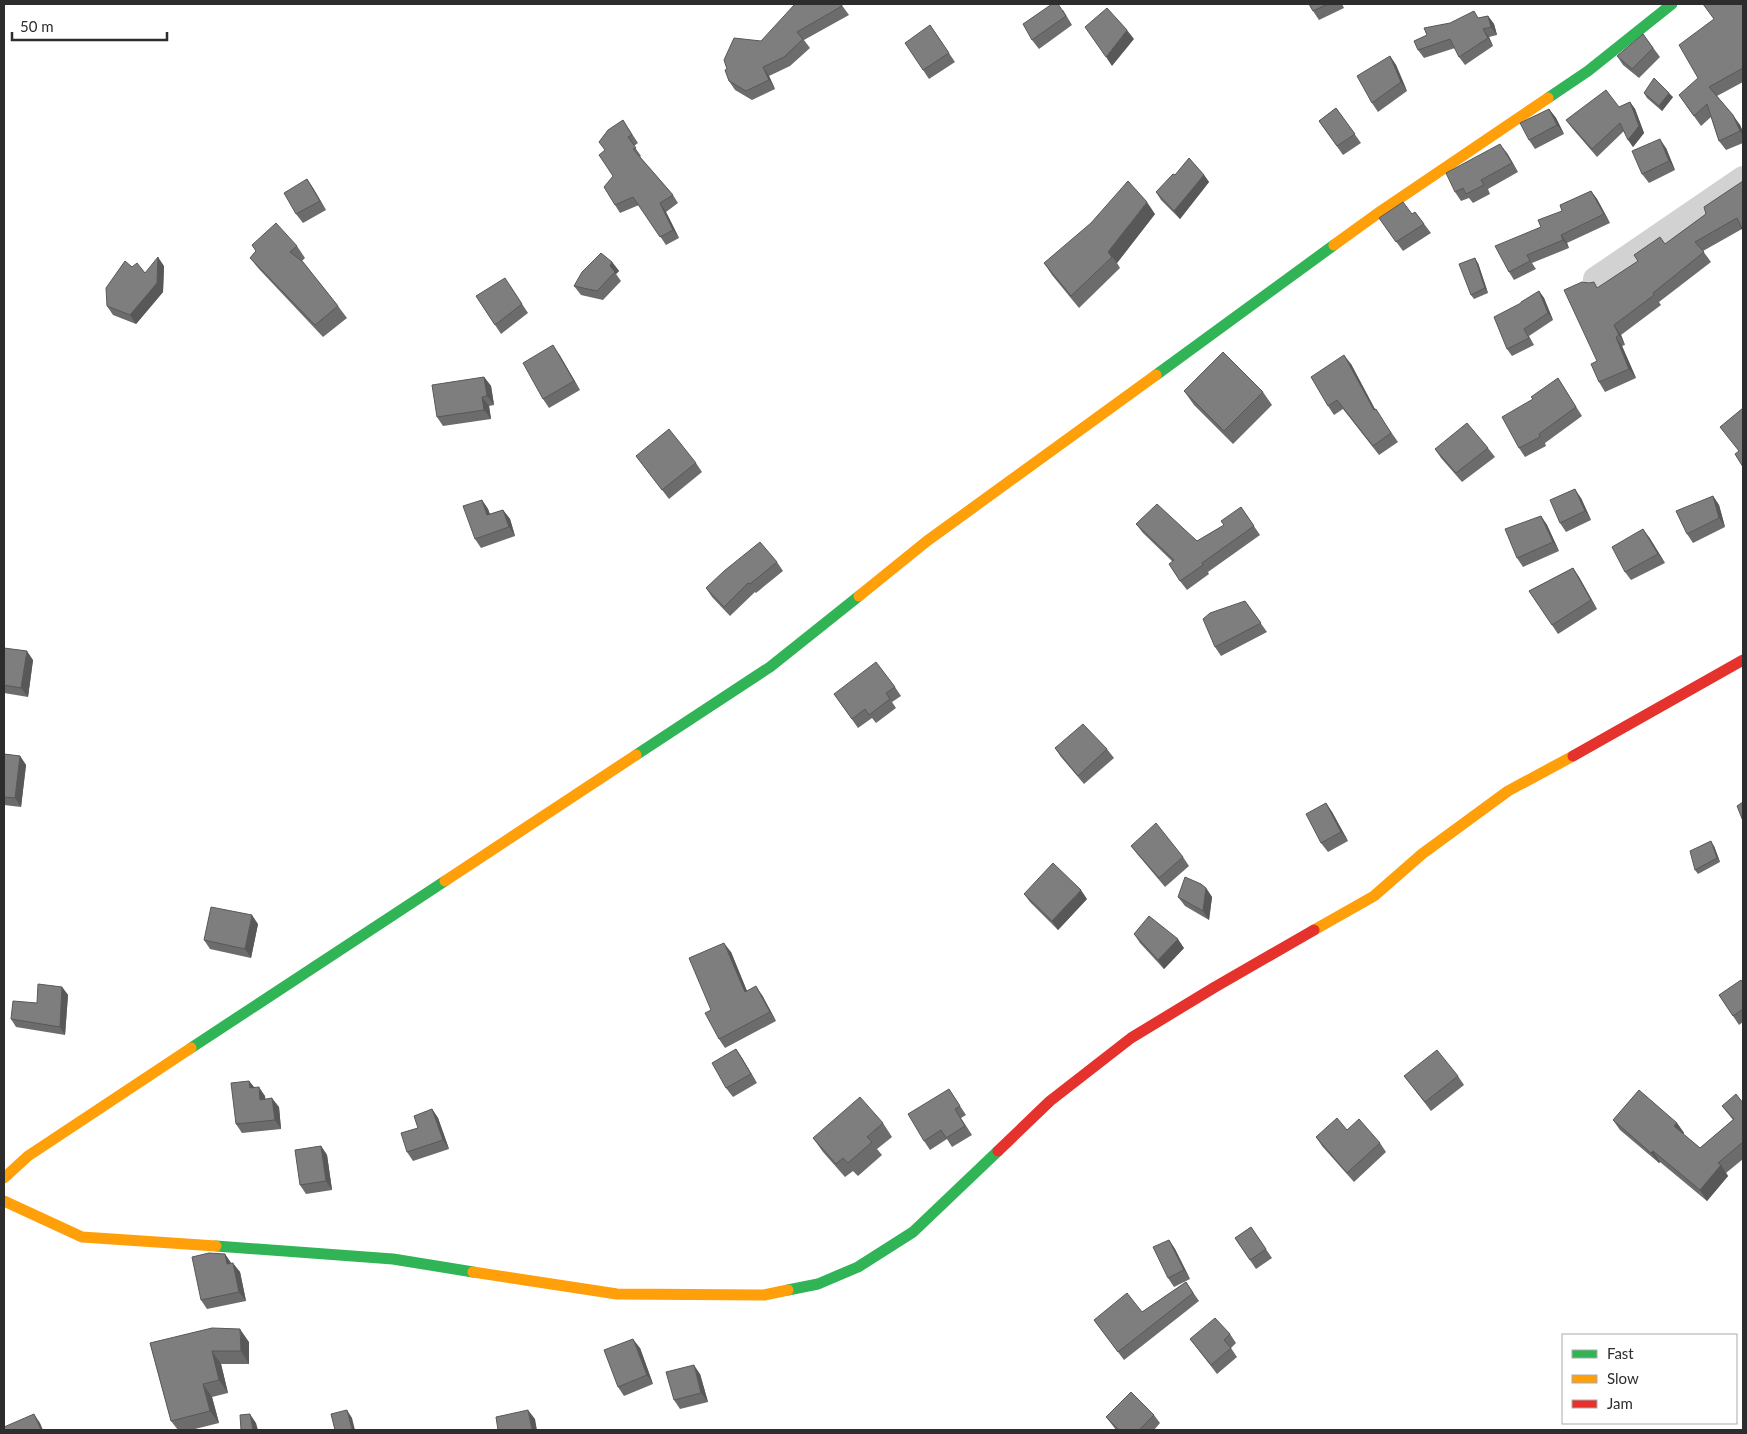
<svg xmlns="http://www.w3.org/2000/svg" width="1747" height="1434" viewBox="0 0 1747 1434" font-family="Lato,sans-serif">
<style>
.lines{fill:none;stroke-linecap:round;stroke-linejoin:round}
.street{stroke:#d2d2d2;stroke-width:24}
.fast{stroke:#30b455;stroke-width:11}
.slow{stroke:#ff9f0a;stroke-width:11}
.jam{stroke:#e5322d;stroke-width:11}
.wall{fill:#6c6c6c}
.shaded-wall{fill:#585858}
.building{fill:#7e7e7e;stroke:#585858}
</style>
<rect width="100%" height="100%" fill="#fff"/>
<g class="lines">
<!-- street -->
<path class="street" d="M1595,279L1743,178"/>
<!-- fast -->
<g class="fast">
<path d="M1548,98L1588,71L1672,4"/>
<path d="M1156,375L1334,245"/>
<path d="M636,755L770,667L859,596"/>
<path d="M191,1048L445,881"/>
<path d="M216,1246L393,1259L473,1272"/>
<path d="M788,1290L818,1284L858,1267L913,1232L998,1151"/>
</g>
<!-- slow -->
<g class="slow">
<path d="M1334,245L1381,211L1548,98"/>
<path d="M859,596L927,541L1156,375"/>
<path d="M445,881L636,755"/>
<path d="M1314,930L1374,896L1422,854L1508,791L1573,756"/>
<path d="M4,1178L28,1156L191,1048"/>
<path d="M4,1201L82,1237L216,1246"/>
<path d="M473,1272L617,1294L764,1295L788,1290"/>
</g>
<!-- jam -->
<g class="jam">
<path d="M1573,756L1743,660"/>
<path d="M998,1151L1050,1101L1131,1038L1215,987L1314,930"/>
</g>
</g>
<!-- wall -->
<g class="wall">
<path d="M841,4L849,15L804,40L810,48L790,66L769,76L775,89L752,100L735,90L729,81L727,69L761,41Z"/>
<path d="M1309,4H1342L1344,8L1319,20L1313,11Z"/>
<path d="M1743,4V82L1717,96L1740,125L1743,132V143L1726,150L1719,141L1711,117L1701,126L1686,105L1698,78Z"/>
<path d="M1063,10L1072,25L1039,49L1032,40Z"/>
<path d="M1488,16L1494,24L1497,35L1489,37L1493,46L1465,65L1459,57L1455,48L1424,58L1418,50L1479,18Z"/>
<path d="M930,25L955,62L929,79L923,70Z"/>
<path d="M1643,34L1660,57L1639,78L1623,65L1617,56Z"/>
<path d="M1390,56L1396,65L1407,91L1378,112L1372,103Z"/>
<path d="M1644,93L1673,97L1662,111L1647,98Z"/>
<path d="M1630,102L1635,109L1644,133L1633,147L1624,131L1597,157L1572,128L1566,120L1619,107Z"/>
<path d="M1336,108L1361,143L1343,155L1319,121Z"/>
<path d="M1549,109L1556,118L1564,134L1535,149L1529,140Z"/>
<path d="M623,120L638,143L634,146L641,156L640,157L673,195L678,203L666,212L679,238L666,245L639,205L620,213L615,205L613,176L605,150Z"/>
<path d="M1666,148L1675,170L1649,183L1642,174Z"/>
<path d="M1507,153L1518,172L1488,189L1490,194L1473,203L1469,198L1461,201L1455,192Z"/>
<path d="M1175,175H1204L1209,182L1180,219L1161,200L1156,192Z"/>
<path d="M307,179L313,188L326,210L303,223L296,214Z"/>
<path d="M1743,181V232L1742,229L1703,251L1711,262L1659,302L1661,305L1621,335L1625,345L1622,346L1636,378L1605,392L1599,382L1597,361L1598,288L1665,244L1706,214Z"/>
<path d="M1591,191L1597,199L1610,223L1567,243L1569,248L1532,263L1536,269L1514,280L1509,272L1541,227Z"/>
<path d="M1415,212L1431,233L1403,251L1379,218L1412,214Z"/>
<path d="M1155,214L1117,263L1120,268L1079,308L1052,275L1044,263Z"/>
<path d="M252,245L297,246L305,258L302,261L338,306L347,318L323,337L259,269L250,258L256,251Z"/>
<path d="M612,262L619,271L616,274L621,281L603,300L581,295L574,286Z"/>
<path d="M1478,263L1488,293L1474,299L1471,295Z"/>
<path d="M164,266L163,292L136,324L113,315L107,306L132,267L145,273Z"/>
<path d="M511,287L528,313L501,334L476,296Z"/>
<path d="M1539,291L1544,298L1553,320L1529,336L1534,345L1512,356L1507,349L1521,303Z"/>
<path d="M559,354L580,390L549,408L543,399Z"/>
<path d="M1351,364L1375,409L1398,442L1379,455L1343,409L1334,415L1328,406Z"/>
<path d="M484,377L491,386L494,405L489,406L491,419L443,426L437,417Z"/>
<path d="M1558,378L1582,416L1545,443L1546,446L1525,457L1519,448L1533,399Z"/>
<path d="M1184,391L1263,392L1272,405L1233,444L1194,405Z"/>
<path d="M1488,448L1495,457L1462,482L1441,458L1435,449Z"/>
<path d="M636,456L696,463L702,472L669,499Z"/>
<path d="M1713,496L1719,505L1725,527L1693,543L1687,534Z"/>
<path d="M1581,498L1591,520L1566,532L1560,523Z"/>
<path d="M482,500L488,509L490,514L503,510L510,519L515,536L481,548L475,539Z"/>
<path d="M1241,507L1260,535L1208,572L1209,574L1187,590L1180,581L1173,562L1143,533L1136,524L1197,541L1224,525Z"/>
<path d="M1541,516L1547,525L1559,551L1523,567L1517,558Z"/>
<path d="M1649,537L1665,563L1631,580L1625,572Z"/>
<path d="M777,562L783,571L756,593L755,592L730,616L712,597L706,588Z"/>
<path d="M1573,568L1579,577L1597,609L1558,634L1529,591Z"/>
<path d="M1245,601L1267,632L1221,656L1215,647Z"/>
<path d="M4,648L33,660L28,697L4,693Z"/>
<path d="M895,687L901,696L892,702L896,708L876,723L872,718L858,728L834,694Z"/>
<path d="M1055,748L1107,749L1114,758L1084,784L1061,757Z"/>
<path d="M4,754L20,756L26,765L21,807L4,805Z"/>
<path d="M1326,803L1332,812L1348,841L1328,852L1321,843Z"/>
<path d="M1131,846L1183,857L1189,866L1165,887L1138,855Z"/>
<path d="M1714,846L1720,862L1698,874L1695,870Z"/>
<path d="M1206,888L1212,897L1209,920L1185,906L1178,897Z"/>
<path d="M1024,894L1087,899L1058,930L1030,902Z"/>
<path d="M258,924L251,958L210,949L204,940Z"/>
<path d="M1134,934L1184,948L1164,969L1140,943Z"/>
<path d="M731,952L747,991L762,995L776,1021L725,1048L719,1039L711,1010Z"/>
<path d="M1743,983V1022L1739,1025L1719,995Z"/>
<path d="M62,987L68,995L65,1035L16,1027L11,1019L37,1003Z"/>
<path d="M736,1049L742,1058L757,1083L733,1097L726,1088Z"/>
<path d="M1404,1076H1458L1464,1085L1431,1111Z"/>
<path d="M249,1081L255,1088L265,1096V1099L279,1107L281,1129L242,1133L236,1124Z"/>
<path d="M949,1089L966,1115L961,1118L972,1135L952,1147L947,1139L930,1150L924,1141Z"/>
<path d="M1743,1103V1159L1726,1173L1728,1176L1707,1201L1660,1162L1659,1163L1620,1130L1613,1120L1677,1123L1684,1133L1683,1134L1700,1148L1733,1120L1722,1106Z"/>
<path d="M432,1109L438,1118L449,1149L413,1161L407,1152L418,1128Z"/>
<path d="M883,1123L892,1137L877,1149L882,1155L858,1176L853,1171L845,1177L823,1152L813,1138Z"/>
<path d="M1347,1130L1380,1143L1386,1152L1354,1182L1322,1146L1316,1137Z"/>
<path d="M321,1146L327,1155L332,1190L306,1194L300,1185Z"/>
<path d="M1251,1227L1272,1258L1256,1269L1235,1238Z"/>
<path d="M1169,1240L1175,1249L1190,1279L1174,1287L1168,1278Z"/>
<path d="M225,1254L231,1263L240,1272L246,1301L207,1309L201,1300Z"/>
<path d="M1186,1282L1199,1301L1124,1360L1094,1320L1142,1312Z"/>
<path d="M1230,1334L1236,1343L1231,1348L1237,1357L1217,1374L1190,1339Z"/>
<path d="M249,1342V1364H221L228,1393L212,1397L219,1423L191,1430H178L171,1421L150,1343Z"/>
<path d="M640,1348L653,1384L624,1396L618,1387Z"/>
<path d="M700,1374L708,1402L680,1409L674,1400Z"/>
<path d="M1154,1415L1160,1423L1154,1430H1116L1113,1426L1106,1417Z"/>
</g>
<!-- shaded-wall -->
<g class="shaded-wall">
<path d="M1488,16L1494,24L1497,35L1491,27Z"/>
<path d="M1483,29L1489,37L1493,46L1488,38Z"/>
<path d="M1127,30L1134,39L1112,66L1106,57Z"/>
<path d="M1390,56L1396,65L1407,91L1401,82Z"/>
<path d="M763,67L769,76L775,89L769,80Z"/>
<path d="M1669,93L1673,97L1662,111L1659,106Z"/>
<path d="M1630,102L1635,109L1644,133L1633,147L1628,140Z"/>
<path d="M1549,109L1556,118L1564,134L1557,125Z"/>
<path d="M1733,115L1740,125L1743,132V135L1740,131Z"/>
<path d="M1660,139L1666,148L1675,170L1669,161Z"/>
<path d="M1500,144L1507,153L1518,172L1512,163Z"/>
<path d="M1204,175L1209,182L1180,219L1174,211Z"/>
<path d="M307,179L313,188L326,210L320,201Z"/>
<path d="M1591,191L1597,199L1610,223L1604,214Z"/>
<path d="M1147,202L1155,214L1117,263L1108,252Z"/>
<path d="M660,203L666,212L679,238L673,230Z"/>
<path d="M1561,235L1567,243L1569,248L1563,240Z"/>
<path d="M158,257L164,266L163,292L136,324L130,315Z"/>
<path d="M1475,258L1478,263L1488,293L1485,288Z"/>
<path d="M612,262L619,271L616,274L610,266Z"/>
<path d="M1539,291L1544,298L1553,320L1548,313Z"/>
<path d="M1614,325L1621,335L1625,345L1619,335Z"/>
<path d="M1616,337L1622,346L1636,378L1629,369Z"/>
<path d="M553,345L559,354L580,390L574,381Z"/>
<path d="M1344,355L1351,364L1380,419L1374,410Z"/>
<path d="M484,377L491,386L494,405L487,396Z"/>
<path d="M482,397L489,406L491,419L484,410Z"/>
<path d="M1575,489L1581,498L1591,520L1585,511Z"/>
<path d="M1713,496L1719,505L1725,527L1719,518Z"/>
<path d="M482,500L488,509L493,524L487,515Z"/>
<path d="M503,510L510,519L515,536L509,527Z"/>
<path d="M1541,516L1547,525L1559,551L1553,542Z"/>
<path d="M1643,529L1649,537L1665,563L1658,554Z"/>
<path d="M1573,568L1579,577L1597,609L1591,600Z"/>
<path d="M27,651L33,660L28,697L21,688Z"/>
<path d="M20,756L26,765L21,807L15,798Z"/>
<path d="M1326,803L1332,812L1348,841L1341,832Z"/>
<path d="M1711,841L1714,846L1720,862L1717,858Z"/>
<path d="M1206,888L1212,897L1209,920L1203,911Z"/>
<path d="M1081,890L1087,899L1058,930L1052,921Z"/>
<path d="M252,915L258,924L251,958L245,949Z"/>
<path d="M1178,939L1184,948L1164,969L1158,960Z"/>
<path d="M724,943L731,952L751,1001L745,992Z"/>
<path d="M756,986L762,995L776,1021L770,1012Z"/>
<path d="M62,987L68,995L65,1035L60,1027Z"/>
<path d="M736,1049L742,1058L757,1083L751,1074Z"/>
<path d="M249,1081L256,1090L250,1088Z"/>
<path d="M259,1087L265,1096L267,1109L260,1100Z"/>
<path d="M272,1098L279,1107L281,1129L275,1120Z"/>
<path d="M432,1109L438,1118L449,1149L443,1140Z"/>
<path d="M1677,1123L1684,1133L1681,1137L1674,1126Z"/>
<path d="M321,1146L327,1155L332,1190L326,1181Z"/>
<path d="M1653,1151L1660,1162L1659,1163L1651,1153Z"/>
<path d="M1721,1165L1728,1176L1707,1201L1700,1190Z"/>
<path d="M1169,1240L1175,1249L1190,1279L1184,1270Z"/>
<path d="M225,1254L231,1263L227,1264Z"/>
<path d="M233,1263L240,1272L246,1301L239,1292Z"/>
<path d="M240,1329L249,1342V1364L241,1351Z"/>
<path d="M633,1339L640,1348L653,1384L647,1375Z"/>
<path d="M212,1351L221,1364L228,1393L219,1380Z"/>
<path d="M694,1365L700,1374L708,1402L701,1393Z"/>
<path d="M203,1384L212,1397L219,1423L210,1411Z"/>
<path d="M347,1410L352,1418L355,1430H352Z"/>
<path d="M528,1410L535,1419L537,1430H532Z"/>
<path d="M34,1414L40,1423L43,1430H41Z"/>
<path d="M250,1414L256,1423L258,1430H253Z"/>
</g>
<!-- building -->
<g class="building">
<path d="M795,4H841L842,6L797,32L803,39L784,57L763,67L769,80L746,91L729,81L725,70L727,69L724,60L734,38L761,41Z"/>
<path d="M1052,4H1058L1066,16L1032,40L1023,24Z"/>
<path d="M1309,4H1328L1313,11Z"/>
<path d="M1703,4H1743V68L1709,87L1733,115L1740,131L1719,141L1707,104L1694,116L1679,95L1698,78L1679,45L1714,19Z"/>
<path d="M1107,8L1127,30L1106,57L1085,27Z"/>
<path d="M1474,11L1478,18L1488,16L1491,27L1483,29L1488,38L1459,57L1450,39L1418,50L1414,41L1427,35L1424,28L1450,23Z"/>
<path d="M930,25L949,53L923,70L905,43Z"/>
<path d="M1643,34L1653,48L1632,69L1617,56Z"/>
<path d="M1390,56L1401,82L1372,103L1357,76Z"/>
<path d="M1654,78L1669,93L1659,106L1644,93Z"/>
<path d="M1606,90L1619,107L1630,102L1639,126L1628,140L1620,123L1592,149L1566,120Z"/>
<path d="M1336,108L1355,134L1337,146L1319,121Z"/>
<path d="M1549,109L1557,125L1529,140L1520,123Z"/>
<path d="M623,120L632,135L628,137L636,148L633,149L673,195L660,203L673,230L660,237L633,197L615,205L604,187L613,176L599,155L605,150L599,142L608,130Z"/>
<path d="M1660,139L1669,161L1642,174L1632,151Z"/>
<path d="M1500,144L1512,163L1481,180L1484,185L1466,194L1463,188L1455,192L1446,173Z"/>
<path d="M1189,158L1204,175L1174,211L1156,192L1173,174L1175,175Z"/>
<path d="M307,179L320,201L296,214L284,193Z"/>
<path d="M1128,181L1147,202L1108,252L1112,257L1071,296L1044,263L1091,223Z"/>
<path d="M1743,181V231L1737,218L1695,242L1704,252L1653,293L1654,295L1614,325L1619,335L1616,337L1629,369L1599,382L1591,364L1597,361L1564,290L1582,282L1589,283L1594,282L1597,288L1638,261L1634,255L1660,237L1665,244L1706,214L1704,207Z"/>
<path d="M1591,191L1604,214L1561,235L1563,240L1527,255L1530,261L1509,272L1495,246L1541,227L1538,220L1562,211L1560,205Z"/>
<path d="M1403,202L1412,214L1415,212L1424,224L1396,242L1379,218Z"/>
<path d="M276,223L297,246L290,252L303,262L338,306L315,325L250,258L256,251L252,245Z"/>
<path d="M601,253L612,262L610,266L615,272L597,291L574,286L582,272Z"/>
<path d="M158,257L157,283L130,315L107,306L106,288L125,261L132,267L137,263L145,273Z"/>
<path d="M1475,258L1485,288L1471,295L1459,264Z"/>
<path d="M505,278L522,304L495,325L476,296Z"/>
<path d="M1539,291L1548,313L1524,329L1529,338L1507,349L1494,317L1521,303V302Z"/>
<path d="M553,345L574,381L543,399L523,363Z"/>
<path d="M1223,352L1263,392L1224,431L1184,391Z"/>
<path d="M1344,355L1374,410L1376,409L1391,433L1373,446L1337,400L1328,406L1311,377Z"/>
<path d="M484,377L487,396L482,397L484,410L437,417L432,385Z"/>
<path d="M1558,378L1576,407L1539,434L1540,437L1519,448L1502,417L1533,399L1531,397Z"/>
<path d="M1743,408V467L1735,454L1739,451L1720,427Z"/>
<path d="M1467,423L1488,448L1456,473L1435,449Z"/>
<path d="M669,429L696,463L662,490L636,456Z"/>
<path d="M1575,489L1585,511L1560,523L1550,500Z"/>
<path d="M1713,496L1719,518L1687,534L1676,511Z"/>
<path d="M482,500L487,515L503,510L509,527L475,539L463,506Z"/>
<path d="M1157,504L1197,541L1224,525L1221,521L1241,507L1254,526L1202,563L1203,565L1180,581L1169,564L1174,560L1136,524Z"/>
<path d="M1541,516L1553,542L1517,558L1505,529Z"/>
<path d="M1643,529L1658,554L1625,572L1612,547Z"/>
<path d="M760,542L777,562L750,584L748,583L724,607L706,588L724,571Z"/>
<path d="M1573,568L1591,600L1552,625L1529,591Z"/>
<path d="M1245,601L1261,623L1215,647L1203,619L1210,613Z"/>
<path d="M4,648L27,651L21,688L4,685Z"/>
<path d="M876,662L895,687L886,693L890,699L869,715L865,709L852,719L834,694Z"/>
<path d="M1083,724L1107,749L1078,776L1055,748Z"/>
<path d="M4,754L20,756L15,798L4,797Z"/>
<path d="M1743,802V821L1737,806Z"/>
<path d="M1326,803L1341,832L1321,843L1306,814Z"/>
<path d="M1156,823L1183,857L1159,878L1131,846Z"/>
<path d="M1711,841L1717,858L1695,870L1690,851Z"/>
<path d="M1053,863L1081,890L1052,921L1024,894Z"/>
<path d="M1185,877L1201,884L1206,888L1203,911L1178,897Z"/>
<path d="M211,907L252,915L245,949L204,940Z"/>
<path d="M1149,916L1178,939L1158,960L1134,934Z"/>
<path d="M724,943L745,992L756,986L770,1012L719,1039L705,1013L711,1010L689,958Z"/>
<path d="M1741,980L1743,983V1009L1733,1016L1719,995Z"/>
<path d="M38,984L62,987L60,1027L11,1019L13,1001L37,1003Z"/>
<path d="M736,1049L751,1074L726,1088L712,1063Z"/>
<path d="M1437,1050L1458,1076L1425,1102L1404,1076Z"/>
<path d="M249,1081L250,1088L259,1087L260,1100L272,1098L275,1120L236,1124L231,1083Z"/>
<path d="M949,1089L960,1106L955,1109L965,1126L946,1138L941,1130L924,1141L908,1114Z"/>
<path d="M1639,1090L1677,1123L1674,1126L1700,1148L1734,1119L1722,1106L1736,1094L1743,1103V1142L1718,1163L1721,1165L1700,1190L1653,1151L1651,1153L1613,1120Z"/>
<path d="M860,1097L883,1123L867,1137L872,1142L848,1163L843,1158L836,1164L813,1138Z"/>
<path d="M432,1109L443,1140L407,1152L401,1133L418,1128L414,1116Z"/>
<path d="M1337,1118L1347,1130L1359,1119L1380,1143L1347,1173L1316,1137Z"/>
<path d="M321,1146L326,1181L300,1185L295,1150Z"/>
<path d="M1251,1227L1266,1249L1250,1260L1235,1238Z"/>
<path d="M1169,1240L1184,1270L1168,1278L1153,1247Z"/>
<path d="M209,1253L225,1254L227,1264L233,1263L239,1292L201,1300L192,1257Z"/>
<path d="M1186,1282L1193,1293L1118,1352L1094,1320L1127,1293L1142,1312Z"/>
<path d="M1215,1318L1230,1334L1224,1340L1231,1348L1211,1365L1190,1339Z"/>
<path d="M212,1328L240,1329L241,1351H212L219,1380L203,1384L210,1411L171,1421L150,1343Z"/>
<path d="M633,1339L647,1375L618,1387L604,1350Z"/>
<path d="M694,1365L701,1393L674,1400L666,1372Z"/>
<path d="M1131,1392L1154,1415L1139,1430H1119L1106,1417Z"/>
<path d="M347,1410L352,1430H335L331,1414Z"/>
<path d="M528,1410L532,1430H498L496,1417Z"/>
<path d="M34,1414L41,1430H4V1427Z"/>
<path d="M250,1414L253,1430H241L240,1415Z"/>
</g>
<!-- border -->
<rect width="1747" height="1434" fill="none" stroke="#2d2d2d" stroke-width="10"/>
<!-- legend -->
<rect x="1562" y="1334" width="175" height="90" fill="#ffffff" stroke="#ababab"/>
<rect x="1572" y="1350" width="25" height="8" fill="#30b455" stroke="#ababab"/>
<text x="1607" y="1359" font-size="15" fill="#2d2d2d">Fast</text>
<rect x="1572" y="1375" width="25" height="8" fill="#ff9f0a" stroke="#ababab"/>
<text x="1607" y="1384" font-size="15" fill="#2d2d2d">Slow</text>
<rect x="1572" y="1400" width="25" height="8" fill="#e5322d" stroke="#ababab"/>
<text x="1607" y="1409" font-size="15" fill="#2d2d2d">Jam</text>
<!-- scale -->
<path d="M12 32v8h155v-8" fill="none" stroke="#2d2d2d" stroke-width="2.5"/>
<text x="20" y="32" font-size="15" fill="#2d2d2d" stroke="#ffffff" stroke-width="4" paint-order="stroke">50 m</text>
</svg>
